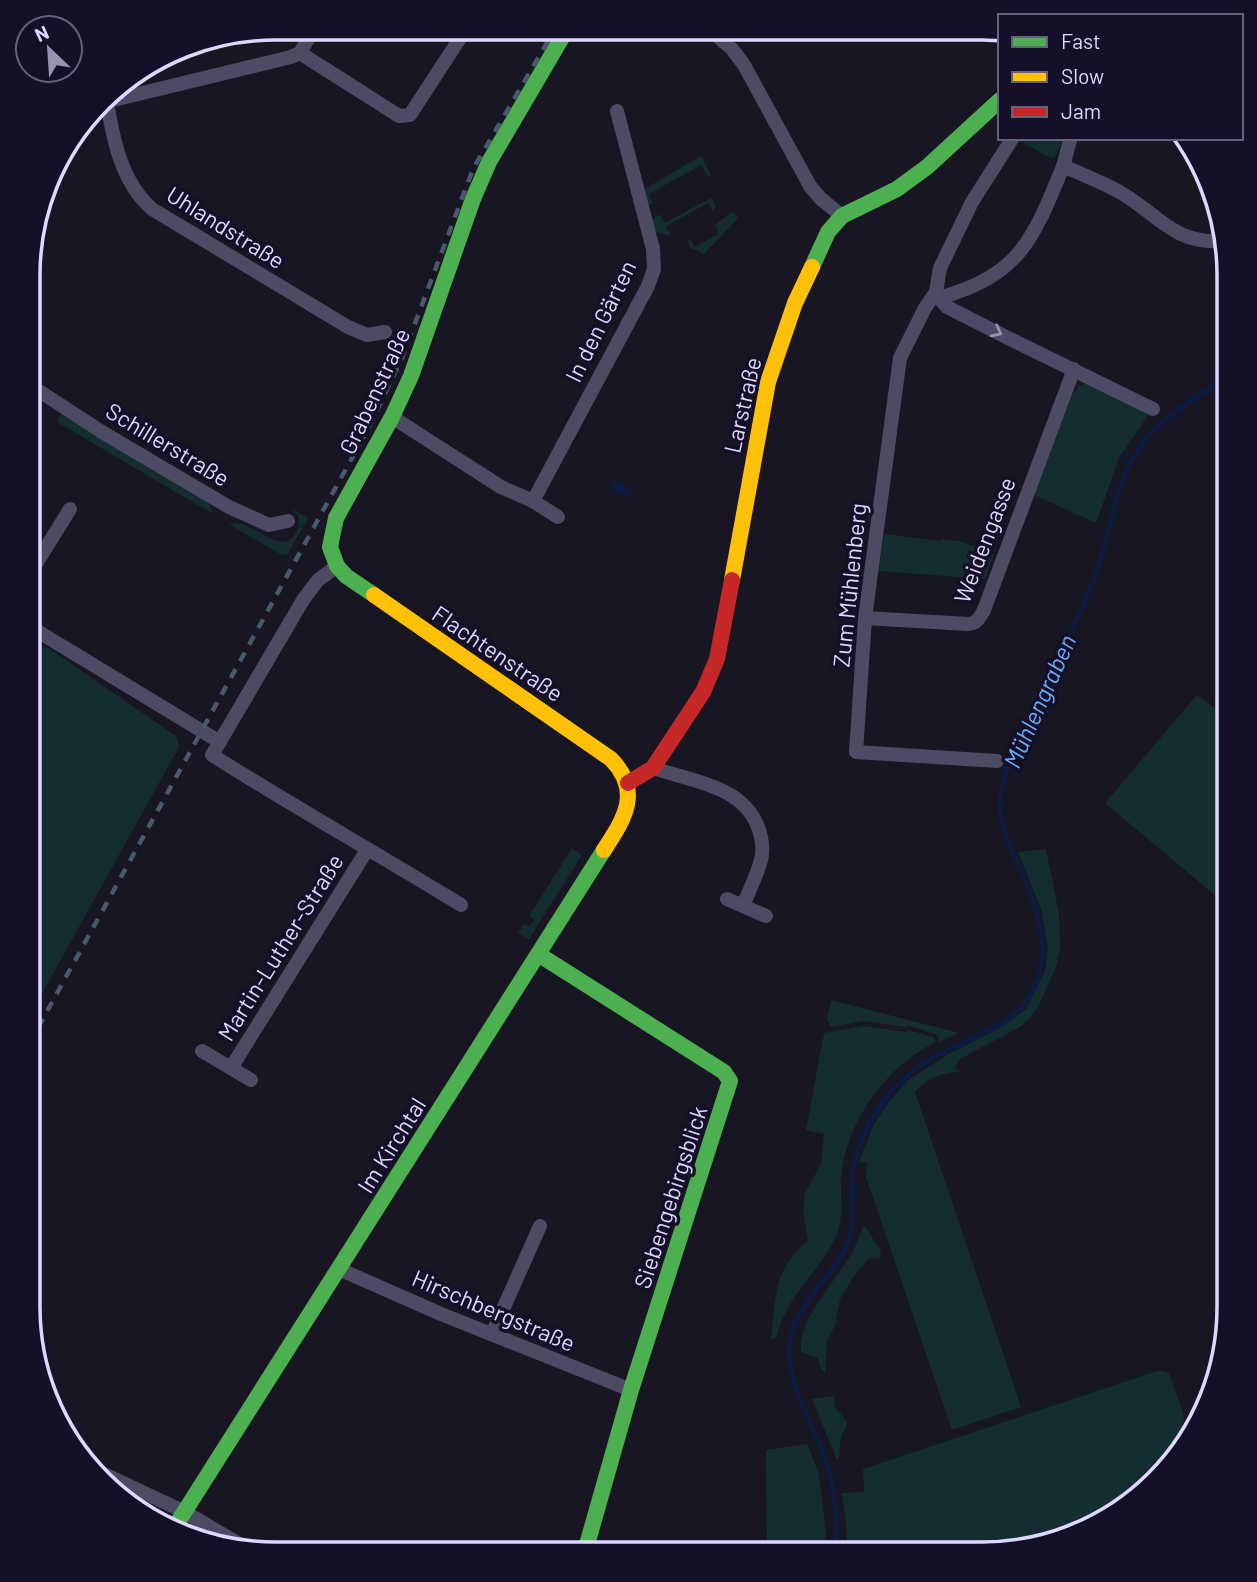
<svg xmlns="http://www.w3.org/2000/svg" width="1257" height="1582" viewBox="0 0 1257 1582" font-family="Barlow,sans-serif">
<style>
.green{fill:#132d30}
.water{fill:#0b1b44}
.lines{fill:none;stroke-linecap:round;stroke-linejoin:round}
.stream{stroke:#0b1b44;stroke-width:4.5}
.street{stroke:#4d4a63;stroke-width:14}
.fast{stroke:#4caf50;stroke-width:16}
.slow{stroke:#ffc107;stroke-width:16}
.jam{stroke:#c62828;stroke-width:16}
.rail{stroke:#46596d;stroke-width:4.5;stroke-dasharray:10 9;stroke-linecap:butt}
.oneway{stroke:#9690b1}
.labels{text-anchor:middle;dominant-baseline:central;stroke-width:7;stroke-linejoin:round;paint-order:stroke}
.street-label{font-size:23px;fill:#ded7ff;stroke:#151028}
.water-label{font-size:24px;font-style:italic;fill:#65adff;stroke:#151028}
.rim{fill:none;stroke:#ded7ff;stroke-width:3.5}
</style>
<rect width="100%" height="100%" fill="#181622"/>
<!-- green -->
<g class="green">
<path d="M1019,138H1064L1055,157L1051,158L1021,142Z"/>
<path d="M701,156L711,175L708,177L701,165L649,194L653,203L648,206L643,190Z"/>
<path d="M711,198L716,206L713,212L708,203L666,226L671,236L654,232L651,221L659,214L665,223Z"/>
<path d="M732,212L735,213L738,218L703,255L698,250L690,248L688,240L690,239L695,247L719,234L715,225Z"/>
<path d="M1089,383L1151,411L1119,458L1096,523L1034,495L1073,393L1079,386Z"/>
<path d="M61,414L205,500L210,505L213,514L57,422Z"/>
<path d="M292,509L308,518L287,555L280,554L229,524C255,517 283,565 299,527L298,516Z"/>
<path d="M884,534L941,541L942,539L960,541L994,554L985,579L879,571Z"/>
<path d="M29,640L42,649L47,647L176,736L179,747L29,1017Z"/>
<path d="M1197,695L1229,719V907L1105,803Z"/>
<path d="M572,848L582,855L529,939L518,933L524,924L530,926L534,920L529,916Z"/>
<path d="M1046,849L1059,914L1060,948L1056,967L1038,1007L1029,1019L1020,1027L958,1060L955,1069L961,1071C943,1073 927,1077 915,1092L1021,1407L952,1430L866,1177L867,1162H859L874,1124L888,1103L907,1081L950,1053L998,1029L1026,1009L1045,970L1048,948L1041,909L1018,852Z"/>
<path d="M831,1000L959,1033L940,1042L937,1035L907,1025L906,1027L864,1021L831,1027L827,1020Z"/>
<path d="M863,1026L907,1032L908,1030L934,1037L936,1042C885,1067 847,1121 841,1177C840,1195 844,1214 838,1231C824,1269 785,1295 777,1337L771,1339C773,1322 775,1290 781,1276C786,1262 797,1250 808,1240L803,1210L805,1193L821,1164L824,1134L806,1130L824,1033Z"/>
<path d="M864,1225L881,1251L879,1259L869,1258L854,1276L840,1299L835,1326L827,1340L825,1373L820,1368L818,1358L801,1352C797,1318 838,1280 853,1251C857,1243 860,1234 864,1225Z"/>
<path d="M1160,1370L1169,1373L1184,1416L1181,1441L1183,1447L1105,1521L1020,1547L1022,1537L974,1553H846L847,1534L842,1493L864,1492L863,1469Z"/>
<path d="M834,1396L835,1407L847,1422C846,1430 843,1431 841,1438C838,1446 842,1452 837,1460L812,1399Z"/>
<path d="M807,1444L819,1474L826,1534L825,1553H767L766,1450Z"/>
</g>
<!-- water -->
<path class="water" d="M614,480L633,491L629,498L610,487Z"/>
<g class="lines">
<!-- stream -->
<path class="stream" d="M836,1553C837,1521 836,1490 825,1459C813,1424 792,1393 789,1355C786,1313 827,1283 845,1249C856,1229 850,1203 852,1181C854,1146 870,1117 892,1091C905,1077 921,1063 938,1055C983,1032 1029,1023 1041,966C1048,937 1030,890 1018,863C1011,848 1002,831 1000,814C998,799 1002,786 1006,772C1032,708 1066,648 1092,584C1111,536 1113,481 1145,440C1162,417 1205,392 1229,375"/>
<!-- street -->
<g class="street">
<path d="M709,29L732,49L744,65L810,186L820,198L842,216"/>
<path d="M300,53L399,116L410,115L466,29"/>
<path d="M106,98C113,137 120,181 152,209L348,327L367,335L385,332"/>
<path d="M101,103L291,57L300,53L314,28"/>
<path d="M1063,166C1083,175 1105,183 1123,194C1158,215 1175,244 1220,241"/>
<path d="M936,292L939,298C1019,275 1032,242 1062,169C1066,159 1067,148 1071,138"/>
<path d="M939,298L947,307L1006,337L1153,409"/>
<path d="M30,385L102,432L229,507L269,525L288,521"/>
<path d="M392,417L501,487L533,501L558,517"/>
<path d="M533,501L648,286L654,269L653,249L617,111"/>
<path d="M337,566L318,580L303,600L212,755C294,807 378,854 461,905"/>
<path d="M29,575L70,509"/>
<path d="M865,618L968,624C977,624 980,617 984,610L1074,369"/>
<path d="M29,626L220,742"/>
<path d="M997,761L856,752L865,618L900,358L925,308L936,292L940,268L972,202L1012,139"/>
<path d="M653,768C691,781 742,785 758,827C762,838 764,848 761,860C757,875 749,891 743,906"/>
<path d="M727,899L766,916"/>
<path d="M202,1051L251,1080"/>
<path d="M231,1068L367,850"/>
<path d="M339,1269L441,1314L631,1390"/>
<path d="M492,1334L540,1226"/>
<path d="M102,1473L185,1512L251,1551"/>
</g>
<!-- fast -->
<g class="fast">
<path d="M812,267L828,232L842,216L897,189L927,167L1000,100"/>
<path d="M374,595L346,576L337,566L330,547L336,518L392,417L411,376L473,199L489,162L567,29"/>
<path d="M538,954L724,1072L730,1081L631,1390L586,1548"/>
<path d="M176,1525L604,850"/>
</g>
<!-- slow -->
<g class="slow">
<path d="M732,580L768,382L795,303L812,267"/>
<path d="M374,595L611,759C642,791 625,818 604,850"/>
</g>
<!-- jam -->
<path class="jam" d="M628,783L653,768L703,692L717,659L732,580"/>
<!-- rail -->
<path class="rail" d="M29,1044L368,429L402,358L473,169L555,29"/>
</g>
<!-- one-way arrows -->
<defs><path id="oneway-chevron" d="M-2-3.5L2.5 0L-2 3.5" fill="none" stroke-width="1.6" stroke-linecap="round" stroke-linejoin="round" transform="scale(1.75)"/></defs>
<use class="oneway" href="#oneway-chevron" transform="translate(997 332) rotate(27)"/>
<g class="labels">
<!-- street labels -->
<g class="street-label">
<text transform="translate(226 227) rotate(32)">Uhlandstraße</text>
<text transform="translate(600 321) rotate(-64)">In den Gärten</text>
<text transform="translate(374 391) rotate(-65)">Grabenstraße</text>
<text transform="translate(742 405) rotate(-77)">Larstraße</text>
<text transform="translate(168 444) rotate(31)">Schillerstraße</text>
<text transform="translate(984 540) rotate(-69)">Weidengasse</text>
<text transform="translate(849 585) rotate(-84)">Zum Mühlenberg</text>
<text transform="translate(498 653) rotate(34)">Flachtenstraße</text>
<text transform="translate(280 947) rotate(-58)">Martin-Luther-Straße</text>
<text transform="translate(391 1145) rotate(-58)">Im Kirchtal</text>
<text transform="translate(670 1197) rotate(-72)">Siebengebirgsblick</text>
<text transform="translate(494 1310) rotate(23)">Hirschbergstraße</text>
</g>
<!-- water labels -->
<g class="water-label">
<text transform="translate(1039 701) rotate(-66)">Mühlengraben</text>
</g>
</g>
<!-- crop -->
<path d="M0 0H1257V1582H0ZM275 40H982A235 235 0 0 1 1217 275V1307A235 235 0 0 1 982 1542H275A235 235 0 0 1 40 1307V275A235 235 0 0 1 275 40Z" fill="#151028" fill-rule="evenodd"/>
<path class="rim" d="M275 40H982A235 235 0 0 1 1217 275V1307A235 235 0 0 1 982 1542H275A235 235 0 0 1 40 1307V275A235 235 0 0 1 275 40Z"/>
<!-- legend -->
<rect x="998" y="14" width="245" height="126" fill="#151028" stroke="#65607e" stroke-width="2"/>
<rect x="1012" y="37" width="35" height="10" fill="#4caf50" stroke="#65607e" stroke-width="2"/>
<text x="1061" y="49" font-size="21" fill="#ded7ff">Fast</text>
<rect x="1012" y="72" width="35" height="10" fill="#ffc107" stroke="#65607e" stroke-width="2"/>
<text x="1061" y="84" font-size="21" fill="#ded7ff">Slow</text>
<rect x="1012" y="107" width="35" height="10" fill="#c62828" stroke="#65607e" stroke-width="2"/>
<text x="1061" y="119" font-size="21" fill="#ded7ff">Jam</text>
<!-- north arrow -->
<g transform="translate(49 49) rotate(335)"><circle r="33" fill="#151028" stroke="#65607e" stroke-width="2"/>
<path d="M0-5L12 26L0 18L-12 26Z" fill="#9993b2"/>
<text y="-10" font-size="19" font-weight="bold" text-anchor="middle" fill="#ded7ff">N</text>
</g>
</svg>
